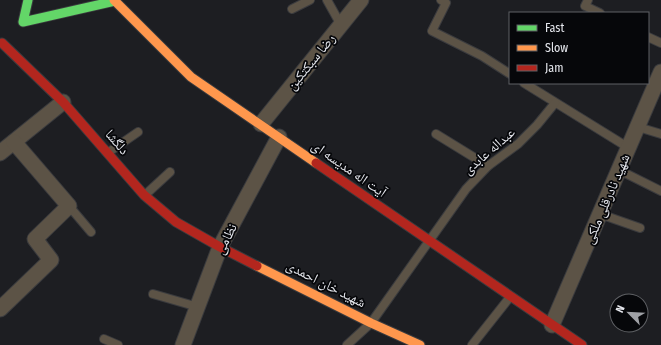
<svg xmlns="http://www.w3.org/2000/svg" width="661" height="345" viewBox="0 0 661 345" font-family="'Fira Sans Condensed','Noto Naskh Arabic',sans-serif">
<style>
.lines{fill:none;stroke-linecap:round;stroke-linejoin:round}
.lane-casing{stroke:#3a3b3e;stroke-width:10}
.street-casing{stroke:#3a3b3e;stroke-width:17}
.fast-casing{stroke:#3a3b3e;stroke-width:11}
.slow-casing{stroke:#3a3b3e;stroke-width:11}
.jam-casing{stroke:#3a3b3e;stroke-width:11}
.lane{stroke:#5c5346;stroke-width:8}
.street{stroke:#5c5346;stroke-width:15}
.fast{stroke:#63d668;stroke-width:9}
.slow{stroke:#ff974d;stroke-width:9}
.jam{stroke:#b3261e;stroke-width:9}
.labels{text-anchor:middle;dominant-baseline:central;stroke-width:3.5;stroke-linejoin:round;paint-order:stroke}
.street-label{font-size:14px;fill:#e5e7ed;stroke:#06070a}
</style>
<rect width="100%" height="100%" fill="#1d1e22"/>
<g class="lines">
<!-- lane casing -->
<g class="lane-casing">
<g id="lane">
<path d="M327,0L341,25"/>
<path d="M441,0L446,3L432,31L482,56L510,74"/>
<path d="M588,0L585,6L600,13"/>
<path d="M292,9L310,0"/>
<path d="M648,37L661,43"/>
<path d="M524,83L629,148"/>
<path d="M638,127L661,134"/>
<path d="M436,134L488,166"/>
<path d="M109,152L138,132"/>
<path d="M619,170L661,191"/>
<path d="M145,195L170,172"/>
<path d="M69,206L91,232"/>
<path d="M600,214L640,228"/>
<path d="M153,294L198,307"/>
<path d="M104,339L118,345"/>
<path d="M347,345L371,323L466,189L488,166L518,144L537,125L555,103"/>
<path d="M472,345L510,297"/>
</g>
</g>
<!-- street casing -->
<g class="street-casing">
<g id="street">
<path d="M261,124L361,0"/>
<path d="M0,153L63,102"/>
<path d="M0,309L51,260L35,239L69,206L14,142"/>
<path d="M552,325L661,72"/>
<path d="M183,345L220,247L279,137"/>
</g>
</g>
<!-- fast casing -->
<g class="fast-casing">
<path id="fast" d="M28,0L23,22L115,1"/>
</g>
<!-- slow casing -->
<g class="slow-casing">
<g id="slow">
<path d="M114,0L191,77L316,163"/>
<path d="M257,266L371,323L420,345"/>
</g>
</g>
<!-- jam casing -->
<g class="jam-casing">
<g id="jam">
<path d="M2,43L63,102L144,195L176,222L220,247L257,266"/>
<path d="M316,163L582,345"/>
</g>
</g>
<!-- lane -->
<use href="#lane" class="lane"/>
<!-- street -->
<use href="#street" class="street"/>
<!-- fast -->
<use href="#fast" class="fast"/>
<!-- slow -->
<use href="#slow" class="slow"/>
<!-- jam -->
<use href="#jam" class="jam"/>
</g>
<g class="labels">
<!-- street labels -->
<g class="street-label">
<text transform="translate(311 62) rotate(-51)">رضا سبکتکین</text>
<text transform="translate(117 142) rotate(49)">دلگشا</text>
<text transform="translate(489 151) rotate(-41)">عبداله عابدی</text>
<text transform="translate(349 169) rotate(35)">آیت اله مدیسه ای</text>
<text transform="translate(607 199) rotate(-67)">شهید نادرقلی ملکی</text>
<text transform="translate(226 239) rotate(-63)">نظامی</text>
<text transform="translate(326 284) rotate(27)">شهید خان احمدی</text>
</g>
</g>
<!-- legend -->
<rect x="509" y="12" width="140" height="72" fill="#06070a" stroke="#5f6165"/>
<rect x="517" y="25" width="20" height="6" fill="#63d668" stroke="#5f6165"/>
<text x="545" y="32" font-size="12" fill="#e5e7ed">Fast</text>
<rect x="517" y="45" width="20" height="6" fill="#ff974d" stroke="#5f6165"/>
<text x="545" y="52" font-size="12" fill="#e5e7ed">Slow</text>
<rect x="517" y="65" width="20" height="6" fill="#b3261e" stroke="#5f6165"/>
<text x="545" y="72" font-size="12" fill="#e5e7ed">Jam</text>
<!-- north arrow -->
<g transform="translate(629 313) rotate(294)"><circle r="19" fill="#06070a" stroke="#5f6165"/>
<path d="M0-3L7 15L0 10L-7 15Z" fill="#9fa1a6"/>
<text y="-6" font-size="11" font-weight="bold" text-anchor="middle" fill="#e5e7ed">N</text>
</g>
</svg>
